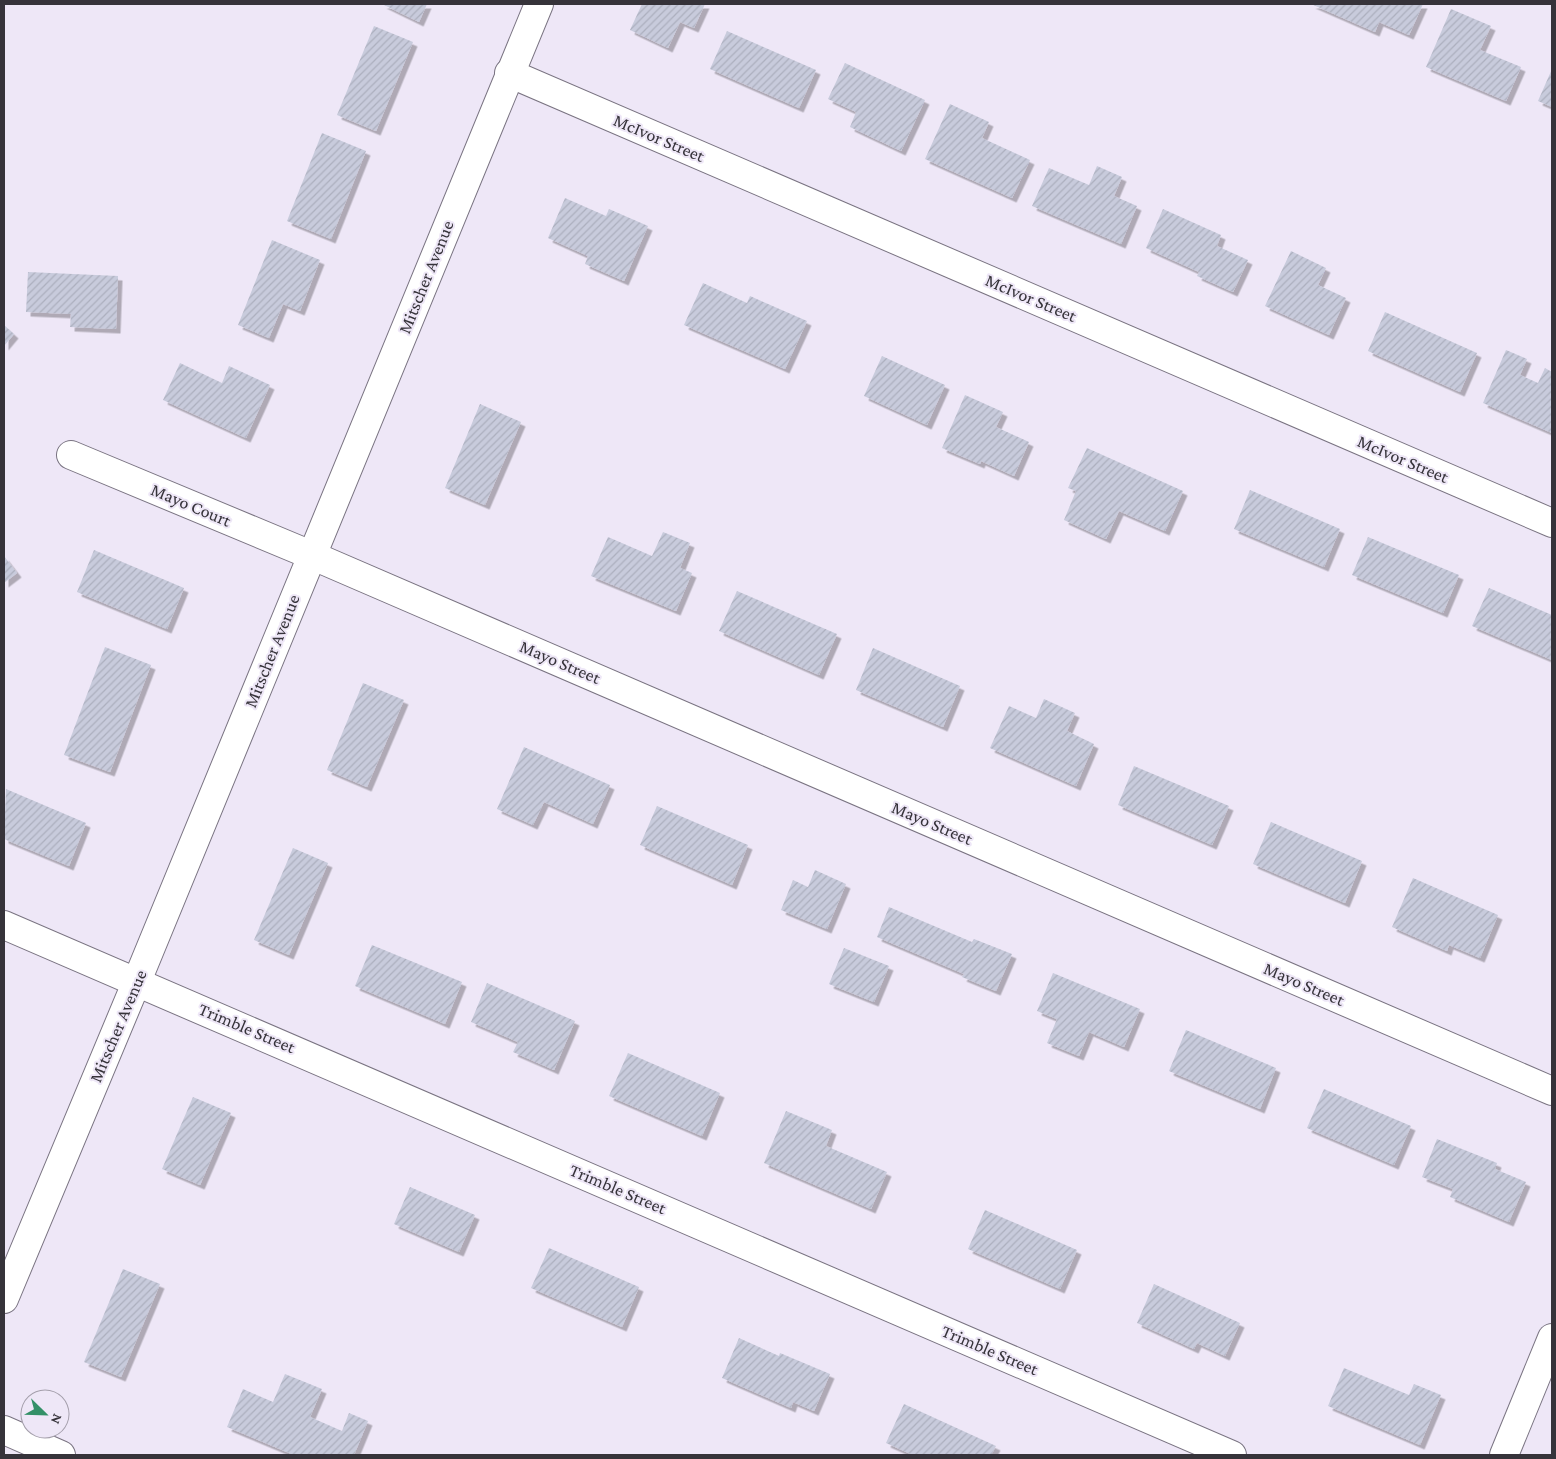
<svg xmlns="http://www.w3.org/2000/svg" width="1556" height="1459" viewBox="0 0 1556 1459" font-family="'Crimson Pro',serif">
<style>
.building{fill:url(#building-hatch);filter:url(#shadow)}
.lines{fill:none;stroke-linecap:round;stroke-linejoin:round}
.minor-casing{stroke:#7a7482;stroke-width:30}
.minor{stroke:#fff;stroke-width:28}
.labels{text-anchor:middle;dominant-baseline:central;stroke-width:4;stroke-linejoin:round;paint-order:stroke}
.street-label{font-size:18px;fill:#36333a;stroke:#eee7f7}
</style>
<defs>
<pattern id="building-hatch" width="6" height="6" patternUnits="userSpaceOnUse" patternTransform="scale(1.25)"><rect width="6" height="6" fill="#c8cbdc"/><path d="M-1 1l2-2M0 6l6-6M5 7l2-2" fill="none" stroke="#acafbe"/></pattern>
<filter id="shadow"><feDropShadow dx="4.5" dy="4.5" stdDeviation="0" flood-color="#0004"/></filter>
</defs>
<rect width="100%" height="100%" fill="#eee7f7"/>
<!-- building -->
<g class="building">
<path d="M382,4H427L419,22Z"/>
<path d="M642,4H705L694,28L680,22L668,48L630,30Z"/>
<path d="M1311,4H1423L1409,35L1379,22L1375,32Z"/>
<path d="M1451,9L1491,26L1480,50L1521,67L1506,101L1426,67Z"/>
<path d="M374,26L413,42L376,131L337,115Z"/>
<path d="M727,31L816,70L799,108L710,69Z"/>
<path d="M845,63L925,100L901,151L850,127L856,112L828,99Z"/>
<path d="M1552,69V107L1538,101Z"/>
<path d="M950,104L989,122L982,138L1030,160L1012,198L925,159Z"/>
<path d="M322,133L366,151L331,239L287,221Z"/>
<path d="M1097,166L1122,177L1114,196L1137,206L1121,244L1032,206L1049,168L1089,185Z"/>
<path d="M565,198L606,216L609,209L648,226L624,281L585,264L588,256L548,238Z"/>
<path d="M1163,209L1221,235L1217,246L1248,260L1233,292L1197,276L1199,272L1146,248Z"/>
<path d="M272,240L320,260L300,311L283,304L269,338L238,325Z"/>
<path d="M1291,251L1326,268L1318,285L1346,298L1329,335L1265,306Z"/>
<path d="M28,272L118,276L116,329L70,327L71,314L26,312Z"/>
<path d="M703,283L747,303L750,296L807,321L785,369L684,325Z"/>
<path d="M1385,312L1477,353L1460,392L1368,351Z"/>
<path d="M4,325L14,334L4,346Z"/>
<path d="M1506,350L1527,359L1520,375L1538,383L1545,368L1552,372V433L1483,403Z"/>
<path d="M882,356L945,385L927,425L864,396Z"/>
<path d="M180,363L222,383L229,366L270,385L246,438L163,400Z"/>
<path d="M965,395L1003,412L996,427L1029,442L1014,476L981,461L980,464L942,448Z"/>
<path d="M480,404L521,422L485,505L445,488Z"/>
<path d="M1087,448L1183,491L1165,531L1119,511L1106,539L1064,520L1076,491L1068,488Z"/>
<path d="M1250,490L1340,529L1324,567L1234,529Z"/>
<path d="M663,532L690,543L680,568L692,573L676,611L591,576L608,537L652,556Z"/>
<path d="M1368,537L1459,575L1443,613L1352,575Z"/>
<path d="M94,550L184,588L167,629L77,592Z"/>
<path d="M4,556L17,573L4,583Z"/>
<path d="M1489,588L1552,615V660L1472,626Z"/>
<path d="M737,591L837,634L819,675L719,631Z"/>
<path d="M105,647L151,665L110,772L64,755Z"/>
<path d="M873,648L960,686L943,727L856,690Z"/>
<path d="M363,683L404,700L367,787L327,770Z"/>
<path d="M1044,699L1075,713L1067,731L1094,744L1076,786L990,748L1009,706L1036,718Z"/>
<path d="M524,747L610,785L593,824L544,802L533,825L497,809Z"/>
<path d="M1134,766L1229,806L1212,845L1118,805Z"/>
<path d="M6,789L86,823L69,866L4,839Z"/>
<path d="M657,806L748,845L732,885L640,845Z"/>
<path d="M1271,822L1362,861L1345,903L1253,864Z"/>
<path d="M293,848L328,863L289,955L254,940Z"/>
<path d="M815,870L846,884L827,929L781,910L793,880L808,887Z"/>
<path d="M1413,878L1498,915L1480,958L1449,945L1447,951L1392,927Z"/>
<path d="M889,907L972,942L974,939L1012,954L996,991L962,977L964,974L877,937Z"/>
<path d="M372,945L462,982L445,1024L355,986Z"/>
<path d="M844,948L889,966L874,1002L829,984Z"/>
<path d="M1053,973L1140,1009L1124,1047L1089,1032L1079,1056L1047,1043L1057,1019L1037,1011Z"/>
<path d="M487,983L575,1021L554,1070L513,1052L518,1042L471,1022Z"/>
<path d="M1186,1030L1276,1068L1260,1109L1169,1071Z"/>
<path d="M628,1053L720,1093L702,1136L609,1096Z"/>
<path d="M1324,1089L1411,1126L1394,1165L1307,1128Z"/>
<path d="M193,1097L231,1113L200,1185L162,1169Z"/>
<path d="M786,1111L832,1130L826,1146L887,1172L871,1209L764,1163Z"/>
<path d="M1437,1139L1497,1163L1495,1169L1526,1182L1509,1222L1450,1197L1453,1189L1422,1177Z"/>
<path d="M410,1187L475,1215L459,1252L394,1224Z"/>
<path d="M985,1210L1077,1250L1060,1289L968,1249Z"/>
<path d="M549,1248L639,1287L622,1327L531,1288Z"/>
<path d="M123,1269L160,1284L121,1377L84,1362Z"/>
<path d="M1154,1284L1240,1323L1225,1356L1197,1343L1194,1349L1137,1323Z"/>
<path d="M739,1338L779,1356L780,1353L830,1374L814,1411L793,1402L791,1408L722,1378Z"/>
<path d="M1344,1368L1409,1395L1414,1384L1441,1395L1420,1445L1328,1406Z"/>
<path d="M285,1374L322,1389L310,1417L342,1431L349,1413L368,1421L354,1455H294L227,1427L243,1389L273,1402Z"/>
<path d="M904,1404L996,1446L991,1455H913L886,1443Z"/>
</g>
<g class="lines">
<!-- minor casing -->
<g class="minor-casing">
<g id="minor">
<path d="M509,73L1552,523"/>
<path d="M71,455L311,555L1552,1091"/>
<path d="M4,925L1232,1455"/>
<path d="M4,1299L137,981L539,4"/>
<path d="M4,1430L61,1455"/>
<path d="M1504,1455L1552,1338"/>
</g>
</g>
<!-- minor -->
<use href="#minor" class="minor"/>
</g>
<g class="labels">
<!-- street labels -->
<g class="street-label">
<text transform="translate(659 138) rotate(23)">McIvor Street</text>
<text transform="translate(426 277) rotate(-68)">Mitscher Avenue</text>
<text transform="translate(1031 298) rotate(23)">McIvor Street</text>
<text transform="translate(1403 459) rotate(23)">McIvor Street</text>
<text transform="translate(191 505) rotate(23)">Mayo Court</text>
<text transform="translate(272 651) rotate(-68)">Mitscher Avenue</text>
<text transform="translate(560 662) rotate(23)">Mayo Street</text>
<text transform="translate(932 823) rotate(23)">Mayo Street</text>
<text transform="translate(1304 984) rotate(23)">Mayo Street</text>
<text transform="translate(118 1026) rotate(-67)">Mitscher Avenue</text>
<text transform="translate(247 1028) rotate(23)">Trimble Street</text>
<text transform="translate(618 1189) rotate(23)">Trimble Street</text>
<text transform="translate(990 1350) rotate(23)">Trimble Street</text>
</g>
</g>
<!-- border -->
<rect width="1556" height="1459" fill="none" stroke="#36333a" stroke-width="10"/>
<!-- north arrow -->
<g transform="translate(45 1414) rotate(113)"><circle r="24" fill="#eee7f7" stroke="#a49fab"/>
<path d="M0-4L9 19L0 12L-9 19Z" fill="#339067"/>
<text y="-8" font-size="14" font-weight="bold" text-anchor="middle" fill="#36333a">N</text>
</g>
</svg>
